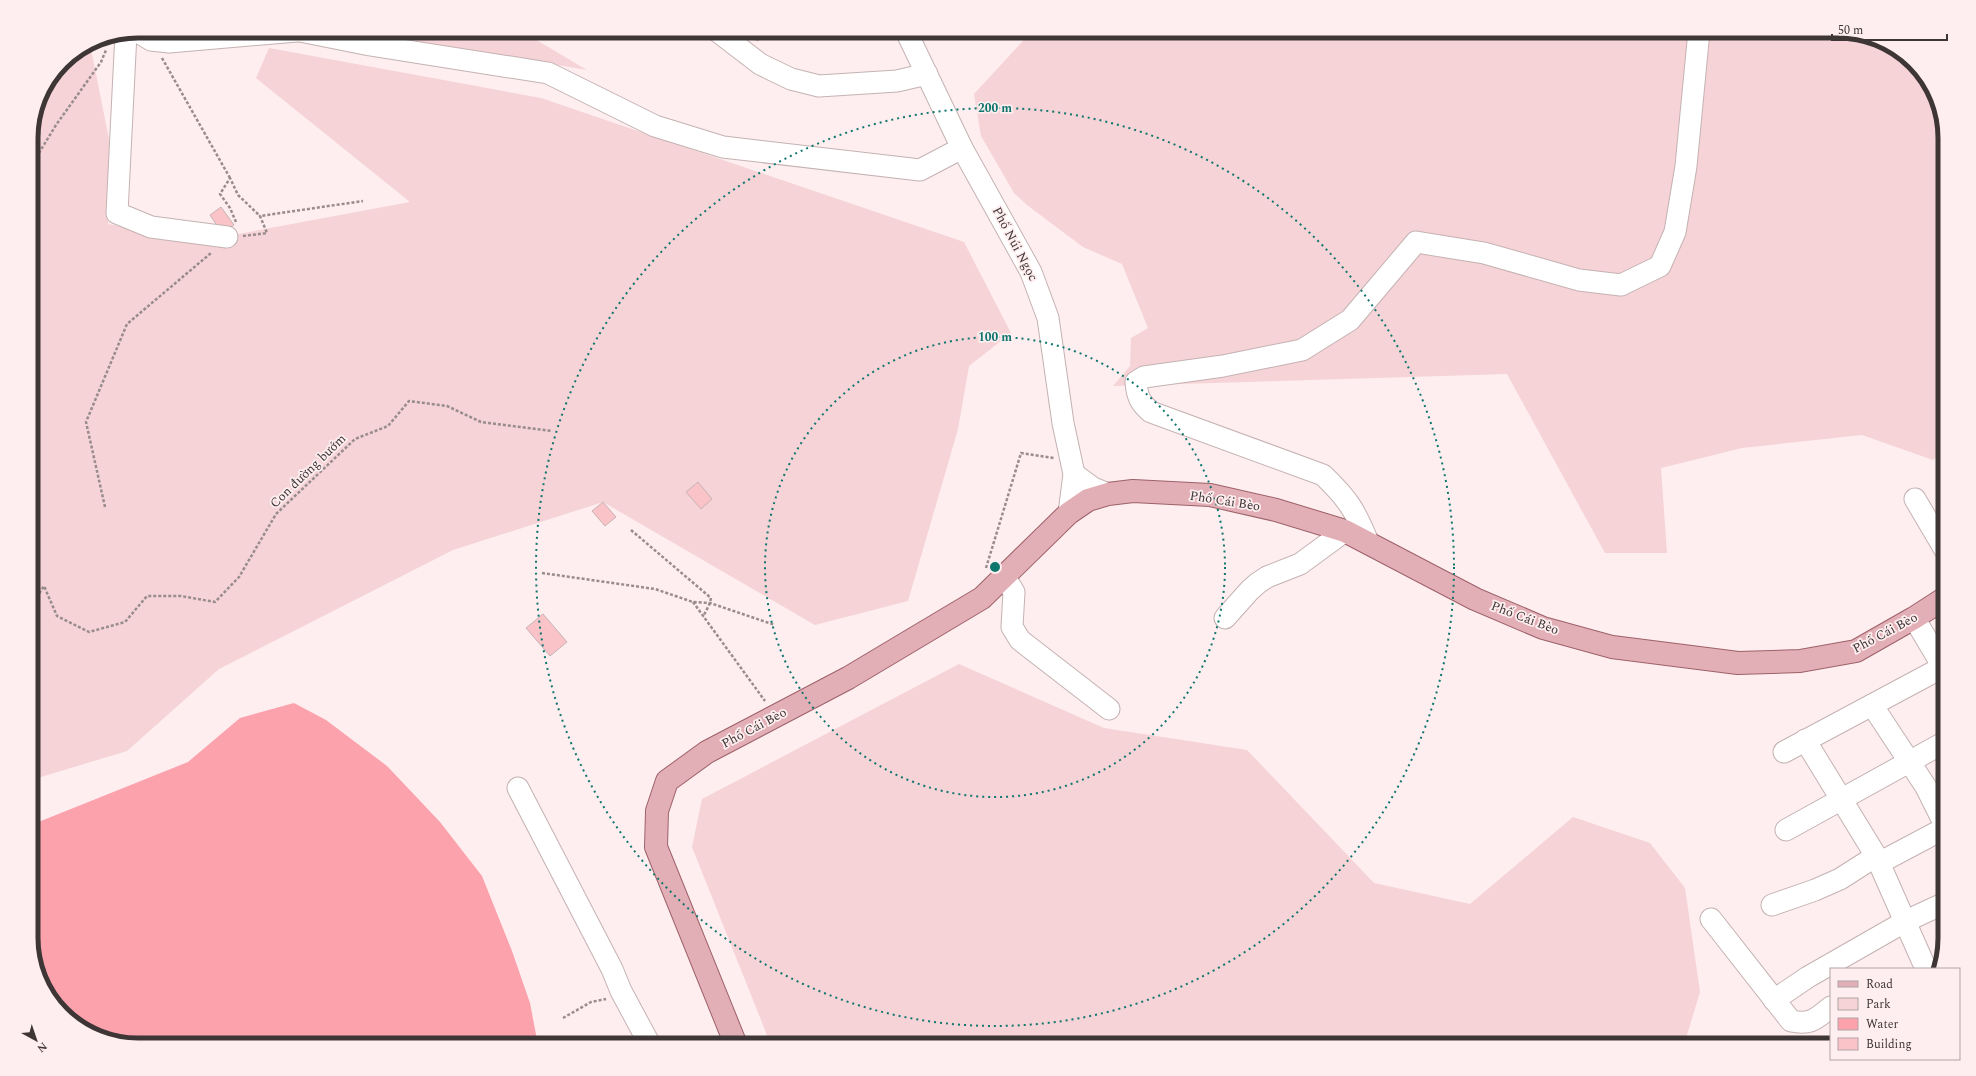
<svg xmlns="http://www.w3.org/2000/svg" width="1976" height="1076" viewBox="0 0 1976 1076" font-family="Spectral,serif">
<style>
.green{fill:#f5d3d6}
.water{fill:#fba2ac}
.building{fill:#fac3c8;stroke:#c6b3b5}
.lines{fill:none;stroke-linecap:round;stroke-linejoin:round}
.minor-casing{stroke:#c5b2b3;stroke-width:23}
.major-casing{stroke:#9d6169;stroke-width:24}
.path{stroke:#988c8d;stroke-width:2.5;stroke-dasharray:3 2;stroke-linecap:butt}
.minor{stroke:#fff;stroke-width:21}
.major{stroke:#e3afb6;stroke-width:22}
.ring{fill:none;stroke:#0f766e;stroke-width:2;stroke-dasharray:2 4}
.labels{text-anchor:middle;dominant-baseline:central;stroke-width:3.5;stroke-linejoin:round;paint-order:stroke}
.street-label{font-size:13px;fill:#3d3536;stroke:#feeeef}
.rim{fill:none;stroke:#3d3536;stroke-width:5}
.centre{fill:#0f766e;stroke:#feeeef;stroke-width:2}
.ring-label{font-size:12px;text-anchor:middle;font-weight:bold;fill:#0f766e;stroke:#feeeef;stroke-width:3.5;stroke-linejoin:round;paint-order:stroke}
</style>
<rect width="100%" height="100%" fill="#feeeef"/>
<!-- green -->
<g class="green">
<path d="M357,31H521L587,70Z"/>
<path d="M1032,31H1838L1886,42L1927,79L1945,131V312L1940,325L1945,346V449L1933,460L1862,435L1742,448L1661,468L1667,553H1605L1507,374L1113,386L1130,366L1131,338L1148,328L1122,264L1083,247L1027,205L1014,193L981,136L974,94Z"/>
<path d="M90,44L111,149L108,224L206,240L410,202L256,78L269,48L541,98L964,242L1011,333L969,366L958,429L908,601L815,625L603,502L453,550L219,669L127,751L31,780V131L39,97L63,62Z"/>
<path d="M959,664L1104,728L1247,750L1374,883L1470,904L1573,817L1650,843L1685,888L1700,992L1684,1045H771L692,847L702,799Z"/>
</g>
<!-- water -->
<path class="water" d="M294,703L326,720L387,766L440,822L482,876L512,951L530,1003L538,1045H138L90,1034L49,998L31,945V825L188,762L240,718Z"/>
<!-- building -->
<g class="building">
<path d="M738,31H763L758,41Z"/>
<path d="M949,31H965L952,38Z"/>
<path d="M221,207L234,225L222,233L210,215Z"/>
<path d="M698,482L712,499L701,509L686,492Z"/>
<path d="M603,502L616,517L605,526L592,511Z"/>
<path d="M543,614L567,642L550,656L526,628Z"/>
</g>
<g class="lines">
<!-- minor casing -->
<g class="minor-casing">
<g id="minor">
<path d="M136,31L151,40L169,42L297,31"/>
<path d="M300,31L370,45L548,73L655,126L723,147L920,170L962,148"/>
<path d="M717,31L760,64L791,79L819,86L897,81L927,74"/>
<path d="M906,31L962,148L1031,272L1048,318L1063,423L1074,474L1069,513"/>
<path d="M126,33L117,213L151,227L227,237"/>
<path d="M1074,474L1093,488L1108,494"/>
<path d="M1915,499L1945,550"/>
<path d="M1368,542C1355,510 1348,499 1323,475L1151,412C1140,403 1137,396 1136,382L1144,377L1223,366L1302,350L1350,320L1416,242L1484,253L1579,280L1621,285L1660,266L1675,232L1686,166L1699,31"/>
<path d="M1004,576L1014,592L1012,627L1020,640L1109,709"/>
<path d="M1225,618L1250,590L1258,583L1267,577L1300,564L1345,531"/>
<path d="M1914,618L1945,670"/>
<path d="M1872,705L1926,787L1945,825"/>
<path d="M1805,740L1876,856L1926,969"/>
<path d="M1784,752L1943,667"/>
<path d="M518,788L612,969L621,991L650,1045"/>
<path d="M1786,830L1945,742"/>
<path d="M1879,863L1945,828"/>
<path d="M1772,905L1815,890L1840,879L1876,856"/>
<path d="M1711,919L1791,1021C1812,1025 1815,1019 1831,1007"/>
<path d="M1774,1000L1808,977L1906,921L1945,903"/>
</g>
</g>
<!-- major casing -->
<g class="major-casing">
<path id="major" d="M736,1045L656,847L657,811L667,781L707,752L848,678L982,598L1069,513L1088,500L1108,494L1133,491L1210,495L1276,510L1345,531L1475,599L1543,628L1612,647L1738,663L1800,661L1856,651L1914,618L1945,598"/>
</g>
<!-- path -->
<g class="path">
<path d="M162,58L230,178"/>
<path d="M31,166L56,125L101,62L106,50"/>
<path d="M236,222L230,208L220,194L230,178L238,195L260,216"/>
<path d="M243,236L267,233L260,216L363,201"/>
<path d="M105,507L86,422L127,324L211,253"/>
<path d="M631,530L711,598L710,603L703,617"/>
<path d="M986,568L1021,453L1054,458"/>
<path d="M542,573L655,589L693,602L710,603L775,625"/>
<path d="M693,602L765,701"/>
<path d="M31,606L44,586L57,616L89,632L125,622L147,596H181L215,602L239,577L276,514L355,439L388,426L409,401L447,406L481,422L552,431"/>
<path d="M563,1018L591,1002L606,999"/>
</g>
<!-- minor -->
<use href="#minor" class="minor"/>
<!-- major -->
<use href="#major" class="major"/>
</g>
<!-- distance rings -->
<g class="ring">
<circle cx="995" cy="567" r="230"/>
<circle cx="995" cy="567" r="459"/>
</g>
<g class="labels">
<!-- street labels -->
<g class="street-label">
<text transform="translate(1015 244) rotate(62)">Phố Núi Ngọc</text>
<text transform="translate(308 471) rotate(-44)">Con đường bướm</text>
<text transform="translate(1225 501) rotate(9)">Phố Cái Bèo</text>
<text transform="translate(1525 618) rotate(21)">Phố Cái Bèo</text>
<text transform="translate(1885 633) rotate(-28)">Phố Cái Bèo</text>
<text transform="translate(754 728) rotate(-28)">Phố Cái Bèo</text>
</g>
</g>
<!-- crop -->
<path d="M0 0H1976V1076H0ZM138 38H1838A100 100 0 0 1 1938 138V938A100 100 0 0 1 1838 1038H138A100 100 0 0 1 38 938V138A100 100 0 0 1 138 38Z" fill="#feeeef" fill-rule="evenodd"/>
<path class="rim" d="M138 38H1838A100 100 0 0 1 1938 138V938A100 100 0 0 1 1838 1038H138A100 100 0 0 1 38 938V138A100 100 0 0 1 138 38Z"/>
<circle cx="995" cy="567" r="6" class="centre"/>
<g class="ring-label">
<text x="995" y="112">200 m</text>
<text x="995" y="341">100 m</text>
</g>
<!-- legend -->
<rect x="1830" y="968" width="130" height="92" fill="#feeeef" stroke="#b1a4a5"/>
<rect x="1838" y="981" width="20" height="6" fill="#e3afb6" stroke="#b1a4a5"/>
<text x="1866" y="988" font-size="12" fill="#3d3536">Road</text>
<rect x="1838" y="998" width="20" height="12" fill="#f5d3d6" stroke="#b1a4a5"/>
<text x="1866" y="1008" font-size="12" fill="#3d3536">Park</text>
<rect x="1838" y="1018" width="20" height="12" fill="#fba2ac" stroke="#b1a4a5"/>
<text x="1866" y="1028" font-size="12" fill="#3d3536">Water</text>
<rect x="1838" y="1038" width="20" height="12" fill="#fac3c8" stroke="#b1a4a5"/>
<text x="1866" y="1048" font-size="12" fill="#3d3536">Building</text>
<!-- north arrow -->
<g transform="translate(36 1040) rotate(140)" stroke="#feeeef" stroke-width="3" paint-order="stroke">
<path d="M0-3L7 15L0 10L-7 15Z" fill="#3d3536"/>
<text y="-6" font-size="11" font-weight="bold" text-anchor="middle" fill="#3d3536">N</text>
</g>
<!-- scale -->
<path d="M1832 34v6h115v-6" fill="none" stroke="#3d3536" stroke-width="2"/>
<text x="1838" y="34" font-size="12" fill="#3d3536" stroke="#feeeef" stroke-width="3" paint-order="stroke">50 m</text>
</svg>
